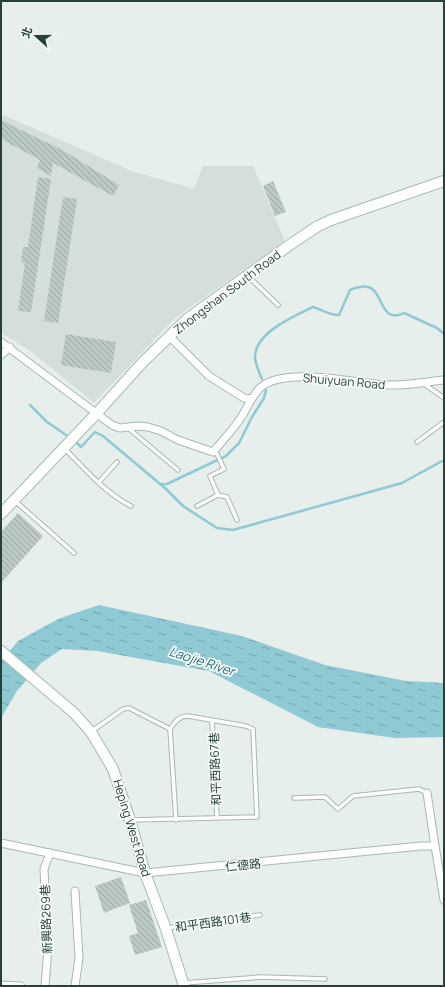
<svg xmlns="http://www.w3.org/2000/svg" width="445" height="987" viewBox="0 0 445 987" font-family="Manrope,'Noto Sans TC',sans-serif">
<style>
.built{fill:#d4dfda}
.water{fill:url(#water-ripples)}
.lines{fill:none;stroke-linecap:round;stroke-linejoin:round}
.stream{stroke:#8ec9d4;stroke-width:2.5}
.building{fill:url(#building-back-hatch)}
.lane-casing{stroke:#a8b8b2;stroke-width:5.5}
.street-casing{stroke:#a8b8b2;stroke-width:9}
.secondary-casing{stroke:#a4bbb3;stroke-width:12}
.lane{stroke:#fff;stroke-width:3.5}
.street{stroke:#fff;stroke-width:7}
.secondary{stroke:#fff;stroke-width:10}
.labels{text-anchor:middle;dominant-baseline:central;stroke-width:3.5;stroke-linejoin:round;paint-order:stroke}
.street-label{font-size:12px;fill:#24423a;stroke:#f7fbf9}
.water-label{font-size:13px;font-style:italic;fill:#1c6f80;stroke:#f7fbf9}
</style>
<defs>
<pattern id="water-ripples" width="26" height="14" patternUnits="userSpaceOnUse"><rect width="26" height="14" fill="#8ec9d4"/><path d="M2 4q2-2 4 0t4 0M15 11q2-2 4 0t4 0" fill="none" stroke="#74a5ad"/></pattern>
<pattern id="building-back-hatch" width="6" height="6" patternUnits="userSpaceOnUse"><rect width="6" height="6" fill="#bbcac4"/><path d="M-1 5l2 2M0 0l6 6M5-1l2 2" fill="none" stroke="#98a6a0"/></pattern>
</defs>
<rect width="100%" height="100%" fill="#e6efeb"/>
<!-- built -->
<path class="built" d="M1,114L132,171L194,189L203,166H253L285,241L175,318L94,403L29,350L1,333Z"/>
<!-- water -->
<path class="water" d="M99,605L242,636L325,665L406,681L444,683V737L395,738L318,727L209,671L97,651L62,649L41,663L17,691L1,718V662L18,641L58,619Z"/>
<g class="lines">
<!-- stream -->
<g class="stream">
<path d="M262,379C259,372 256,366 255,358C254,333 294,316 313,307C321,309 331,316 339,315L350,290C355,288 362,285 368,287C383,290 380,325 404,313L437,328L444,334"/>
<path d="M30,405L47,422L66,435"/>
<path d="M77,443L81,447L95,432L103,436L166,489L183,506L217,528L233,530L402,483L444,460"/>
<path d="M160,484H167L226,456L239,443L252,417L264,398L266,390"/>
</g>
</g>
<!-- building -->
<g class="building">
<path d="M1,120L64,151L119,185L113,196L53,163L51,176L37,168L40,160L1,139Z"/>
<path d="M38,177L51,179L31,312L18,311L25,263L21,262L23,247H28Z"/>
<path d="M273,181L286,212L275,216L263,186Z"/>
<path d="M63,197L77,199L58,323L44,321Z"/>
<path d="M66,334L116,342L111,373L61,365Z"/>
<path d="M18,513L43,536L1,583V532Z"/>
<path d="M121,877L130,903L104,913L95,886Z"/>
<path d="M146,900L162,947L135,955L129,936L138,933L129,905Z"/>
</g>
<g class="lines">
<!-- lane casing -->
<g class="lane-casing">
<g id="lane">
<path d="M249,277L278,305"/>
<path d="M424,384L444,398"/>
<path d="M128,428L178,470"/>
<path d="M417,442L444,422"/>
<path d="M64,448C84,468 105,493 131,506"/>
<path d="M215,450L224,469L210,476L218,495L227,497L237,520"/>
<path d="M99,482L117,462"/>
<path d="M15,501L74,553"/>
<path d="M197,506L218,495"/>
<path d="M212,721L217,817"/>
<path d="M170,729L176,820"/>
<path d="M92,731L123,709L129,708L170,729"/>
<path d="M294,798L325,797L338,809L353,796L419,789L427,793"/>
<path d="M130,820L257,817L253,729L246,726L188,716C179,716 175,722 170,729"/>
<path d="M167,928L211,921L260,915"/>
<path d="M184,983L261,977L325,979"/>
</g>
</g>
<!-- street casing -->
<g class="street-casing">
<g id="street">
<path d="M169,336L209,376L244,398L251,399"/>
<path d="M1,342L112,425L120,428L138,426L148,427L161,431L178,440L213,452C223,440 234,429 242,416C248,406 252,396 260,388C284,366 355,383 386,385C405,386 425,382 444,380"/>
<path d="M1,355L10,347"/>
<path d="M427,793L435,846"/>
<path d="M1,843L145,873L421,846H435L444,900"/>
<path d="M75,891L79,958L75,986"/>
<path d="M1,985L21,986"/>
<path d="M45,986L48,948L44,869L50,853"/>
</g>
</g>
<!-- secondary casing -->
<g class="secondary-casing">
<g id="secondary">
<path d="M1,514L96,414L142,363L187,319L291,244L318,226L331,220L444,181"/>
<path d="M1,651L74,713L91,732L113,769L130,820L145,873L166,929L184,986"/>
</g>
</g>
<!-- lane -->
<use href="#lane" class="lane"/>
<!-- street -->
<use href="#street" class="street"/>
<!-- secondary -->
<use href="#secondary" class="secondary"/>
</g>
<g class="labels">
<!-- street labels -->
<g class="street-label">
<text transform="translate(227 292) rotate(-37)">Zhongshan South Road</text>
<text transform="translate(344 381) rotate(5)">Shuiyuan Road</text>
<text transform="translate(215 769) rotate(-92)">和平西路67巷</text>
<text transform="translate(132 828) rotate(73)">Heping West Road</text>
<text transform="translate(243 865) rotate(-6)">仁德路</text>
<text transform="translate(46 919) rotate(-92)">新興路269巷</text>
<text transform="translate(213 922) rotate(-8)">和平西路101巷</text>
</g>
<!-- water labels -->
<g class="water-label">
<text transform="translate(202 661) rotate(18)">Laojie River</text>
</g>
</g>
<!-- border -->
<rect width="445" height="987" fill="none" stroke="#24423a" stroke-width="4"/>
<!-- north arrow -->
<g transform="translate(36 36) rotate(291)" stroke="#f7fbf9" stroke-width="3" paint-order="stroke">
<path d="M0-3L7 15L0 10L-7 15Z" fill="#24423a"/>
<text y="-6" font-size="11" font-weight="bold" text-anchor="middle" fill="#24423a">北</text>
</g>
</svg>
